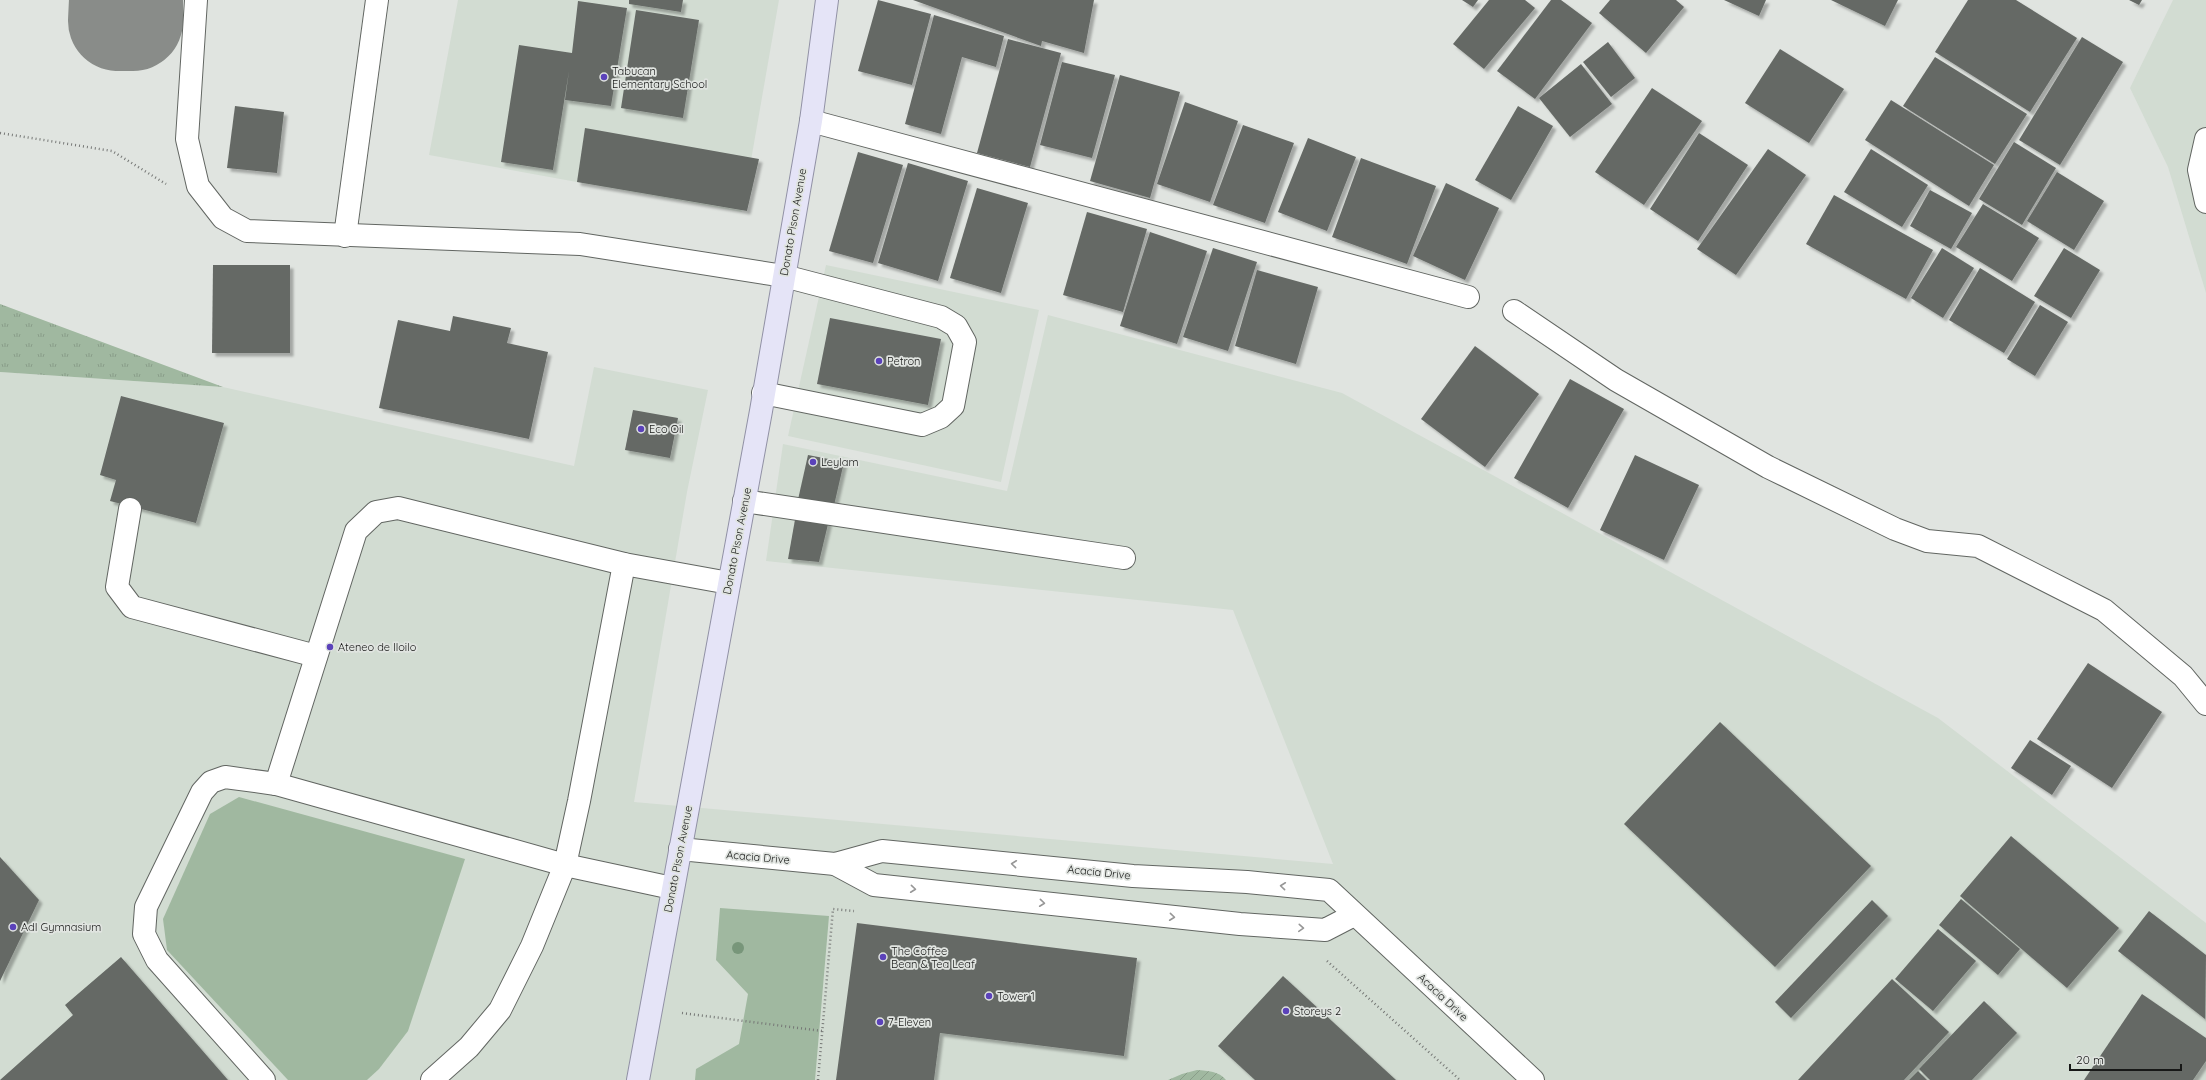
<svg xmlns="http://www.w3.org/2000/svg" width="2206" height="1080" viewBox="0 0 2206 1080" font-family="Quicksand,sans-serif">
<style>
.built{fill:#d2dcd2}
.grass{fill:url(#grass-tufts)}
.park{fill:#a0b8a0}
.garden{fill:url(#garden-furrows)}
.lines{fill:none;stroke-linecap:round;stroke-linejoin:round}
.taxiway{stroke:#898c89;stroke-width:100}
.building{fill:#656965;filter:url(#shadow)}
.minor-casing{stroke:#626662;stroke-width:24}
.major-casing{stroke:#9191a5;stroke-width:24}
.path{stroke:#767876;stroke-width:2.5;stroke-dasharray:1 3;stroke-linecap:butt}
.minor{stroke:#fff;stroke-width:22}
.major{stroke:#e5e4f7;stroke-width:22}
.tree{fill:#78967a}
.oneway{stroke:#979797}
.poi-dot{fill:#5b42ba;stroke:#e0e4e0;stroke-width:1.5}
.labels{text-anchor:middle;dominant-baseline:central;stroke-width:3.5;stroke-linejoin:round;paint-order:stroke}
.poi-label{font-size:11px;fill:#171817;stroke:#e0e4e0;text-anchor:start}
.street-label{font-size:11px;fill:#171817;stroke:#e0e4e0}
</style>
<defs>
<pattern id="grass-tufts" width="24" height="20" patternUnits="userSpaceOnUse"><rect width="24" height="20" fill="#a0b8a0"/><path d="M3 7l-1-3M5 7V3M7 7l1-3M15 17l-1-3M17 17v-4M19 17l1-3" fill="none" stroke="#899d89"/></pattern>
<pattern id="garden-furrows" width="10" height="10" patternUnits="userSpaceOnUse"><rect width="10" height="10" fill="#a0b8a0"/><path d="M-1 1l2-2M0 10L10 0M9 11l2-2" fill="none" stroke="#899d89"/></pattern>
<filter id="shadow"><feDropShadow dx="3.5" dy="3.5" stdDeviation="1" flood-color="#0004"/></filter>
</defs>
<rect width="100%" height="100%" fill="#e0e4e0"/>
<!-- built -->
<g class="built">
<path d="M458,0H779L742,212L429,155Z"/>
<path d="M2173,0H2206V293L2168,167L2130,88Z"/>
<path d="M826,265L1039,310L1001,482L788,436Z"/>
<path d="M1048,315L1342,393L1938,718L2206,923V1080H0V372L223,387L574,466L594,367L708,390L687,492L634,802L1333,864L1233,610L766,561L783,444L1007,491Z"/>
</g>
<!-- grass -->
<path class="grass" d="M0,304L223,387L0,372Z"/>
<!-- park -->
<g class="park">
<path d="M239,797L465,859L408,1031L379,1069L367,1080H288L167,950L163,919L210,814Z"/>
<path d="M720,908L829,916L815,1080H695L696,1069L739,1044L748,994L716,960Z"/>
</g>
<!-- garden -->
<path class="garden" d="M1197,1070C1208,1071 1219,1071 1226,1080H1168L1182,1074Z"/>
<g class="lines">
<!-- taxiway -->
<path class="taxiway" d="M119,0L118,21H133V0"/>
</g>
<!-- building -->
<g class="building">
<path d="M629,0H683L681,12L629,4Z"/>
<path d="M878,0L931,14L912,85L858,71Z"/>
<path d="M913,0H1094L1084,53L1042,41L1041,46Z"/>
<path d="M1462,0H1478L1473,7Z"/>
<path d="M1489,0H1525L1535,8L1484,69L1453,44Z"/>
<path d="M1551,0H1561L1592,23L1535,99L1497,71Z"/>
<path d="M1610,0H1676L1684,7L1646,53L1599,13Z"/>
<path d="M1724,0H1766L1759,16Z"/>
<path d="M1831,0H1898L1885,26Z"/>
<path d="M1968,0H2016L2077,38L2030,112L1935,52Z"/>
<path d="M2129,0H2142L2139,5Z"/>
<path d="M578,1L627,8L611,106L565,100L569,71L553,170L501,162L519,45L572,53Z"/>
<path d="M636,10L699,20L683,118L621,108Z"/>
<path d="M934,15L1004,36L996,67L962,57L941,134L905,124Z"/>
<path d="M2082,37L2123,62L2060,165L2019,140Z"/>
<path d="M1008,39L1061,53L1030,167L977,153Z"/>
<path d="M1608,42L1635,78L1611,97L1583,62Z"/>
<path d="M1780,49L1844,89L1809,143L1745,103Z"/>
<path d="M1935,57L2027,114L1995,164L1903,106Z"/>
<path d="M1062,62L1115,75L1092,158L1040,145Z"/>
<path d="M1581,64L1612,104L1570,137L1539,98Z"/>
<path d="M1120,75L1180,92L1150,198L1090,181Z"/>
<path d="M1652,88L1702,121L1644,205L1595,172Z"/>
<path d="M1891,100L1994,165L1969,206L1865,140Z"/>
<path d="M1185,102L1238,121L1210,202L1157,184Z"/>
<path d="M235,106L284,112L277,173L227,168Z"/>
<path d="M1518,106L1553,126L1511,200L1475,180Z"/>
<path d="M1243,125L1294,143L1265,223L1213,205Z"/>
<path d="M585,128L759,159L747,211L577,182Z"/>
<path d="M1699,133L1748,165L1698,241L1650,209Z"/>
<path d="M1308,138L1356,157L1327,231L1278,212Z"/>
<path d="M2014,142L2056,168L2022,225L1979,199Z"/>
<path d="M1768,149L1806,175L1736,275L1697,249Z"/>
<path d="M1871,149L1928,185L1902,227L1844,192Z"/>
<path d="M858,152L903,165L873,263L829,251Z"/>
<path d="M1361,158L1436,186L1407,264L1332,237Z"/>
<path d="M908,163L968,181L938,281L878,263Z"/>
<path d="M2057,172L2104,201L2074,250L2027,221Z"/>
<path d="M1446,183L1499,208L1465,280L1413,256Z"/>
<path d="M977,188L1028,203L1001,293L950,278Z"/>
<path d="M1930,190L1972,213L1951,249L1910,226Z"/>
<path d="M1834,195L1933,250L1906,299L1806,244Z"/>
<path d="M1983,204L2039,238L2012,281L1956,247Z"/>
<path d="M1087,212L1147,229L1123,312L1063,295Z"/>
<path d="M1150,232L1207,251L1177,344L1120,326Z"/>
<path d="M1213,248L1257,262L1228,351L1183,337Z"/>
<path d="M1942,248L1974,268L1943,318L1911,298Z"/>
<path d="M2064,248L2100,270L2071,318L2034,296Z"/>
<path d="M213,265H290V353H212Z"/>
<path d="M1980,268L2035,302L2004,353L1949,320Z"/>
<path d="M1257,270L1318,287L1296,364L1235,346Z"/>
<path d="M2040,305L2068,322L2035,376L2007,359Z"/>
<path d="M453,316L511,328L507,343L548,352L529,439L379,408L398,320L450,331Z"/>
<path d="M830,318L941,339L928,405L817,384Z"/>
<path d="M1475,346L1539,394L1485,467L1421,419Z"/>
<path d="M1570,379L1624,409L1568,508L1514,478Z"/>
<path d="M121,396L224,423L196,523L110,501L116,480L100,475Z"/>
<path d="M633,410L678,418L670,458L625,450Z"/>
<path d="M808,455L844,462L833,510L797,504Z"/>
<path d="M1635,455L1699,485L1664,560L1600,530Z"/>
<path d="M796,514L829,520L819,562L788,559Z"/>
<path d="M2088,663L2162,712L2112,788L2037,739Z"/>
<path d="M1720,722L1871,866L1775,967L1624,824Z"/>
<path d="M2030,740L2071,766L2052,795L2011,768Z"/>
<path d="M2011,836L2119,928L2067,988L1960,896Z"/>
<path d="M0,857L39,900L0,981Z"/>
<path d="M1961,899L2020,949L1998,975L1939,925Z"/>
<path d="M1872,900L1888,916L1791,1018L1775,1002Z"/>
<path d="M2149,911L2206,955L2205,1019L2118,951Z"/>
<path d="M857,923L1137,958L1124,1056L940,1033L934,1080H836Z"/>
<path d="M1938,929L1976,961L1933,1011L1895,979Z"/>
<path d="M121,957L228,1080H0L73,1015L65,1005Z"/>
<path d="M1283,976L1396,1080H1255L1218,1046Z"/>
<path d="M1892,979L1949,1032L1904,1080H1798Z"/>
<path d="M2142,994L2206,1038V1061L2193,1080H2084Z"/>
<path d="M1984,1001L2017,1033L1972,1080H1930L1919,1069Z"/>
<path d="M1918,1071L1927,1080H1909Z"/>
</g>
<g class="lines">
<!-- minor casing -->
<g class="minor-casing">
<g id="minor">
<path d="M196,0L187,139L198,186L223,218L247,231L580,244L784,276L941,317L956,326L965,342L953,406L941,417L922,425L763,393"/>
<path d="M811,121L1468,297"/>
<path d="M2206,139L2199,170L2206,202"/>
<path d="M345,236L377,0"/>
<path d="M1514,311L1616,380L1768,467L1895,529L1927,541L1978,546L2104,610L2183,676L2206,704"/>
<path d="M744,501L1124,558"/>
<path d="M130,509L117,587L132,607L316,656"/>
<path d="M276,784L356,531L376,512L398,508L624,564L729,583"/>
<path d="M680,849L835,864L882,851L1133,876L1247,882L1329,890L1533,1080"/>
<path d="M835,864L874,885L1240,924L1325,930L1354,915"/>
<path d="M264,1080L157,960L144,934L146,907L202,792L211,782L225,777L276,784L565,865L672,888"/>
<path d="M432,1080L469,1047L500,1010L532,946L565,865L579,801L624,564"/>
</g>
</g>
<!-- major casing -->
<g class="major-casing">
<path id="major" d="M638,1080L761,411L811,121L827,0"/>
</g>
<!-- path -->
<g class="path">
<path d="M0,133L112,151L166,184"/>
<path d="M1327,961L1460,1080"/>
<path d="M682,1013L822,1031"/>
<path d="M818,1080L833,909L854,911"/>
</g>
<!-- minor -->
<use href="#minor" class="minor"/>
<!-- major -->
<use href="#major" class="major"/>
</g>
<!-- trees -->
<circle class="tree" cx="738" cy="948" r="6"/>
<!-- one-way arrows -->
<defs><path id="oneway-chevron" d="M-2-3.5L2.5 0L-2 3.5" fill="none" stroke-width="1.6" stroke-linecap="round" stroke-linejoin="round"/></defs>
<g class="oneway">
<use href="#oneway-chevron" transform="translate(1014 864) rotate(-174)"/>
<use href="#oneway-chevron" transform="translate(1283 886) rotate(-174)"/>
<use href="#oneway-chevron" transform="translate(913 889) rotate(6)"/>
<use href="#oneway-chevron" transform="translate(1042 903) rotate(6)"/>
<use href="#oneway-chevron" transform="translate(1172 917) rotate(6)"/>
<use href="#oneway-chevron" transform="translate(1301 928) rotate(4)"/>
</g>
<!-- markers -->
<g class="poi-dot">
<circle cx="604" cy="77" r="4"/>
<circle cx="879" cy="361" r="4"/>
<circle cx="641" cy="429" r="4"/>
<circle cx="813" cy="462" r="4"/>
<circle cx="330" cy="647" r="4"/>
<circle cx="13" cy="927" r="4"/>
<circle cx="883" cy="957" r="4"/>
<circle cx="989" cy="996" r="4"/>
<circle cx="1286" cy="1011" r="4"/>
<circle cx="880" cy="1022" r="4"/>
</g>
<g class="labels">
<!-- poi labels -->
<g class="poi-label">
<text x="612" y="71">Tabucan<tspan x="612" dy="13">Elementary School</tspan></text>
<text x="887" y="361">Petron</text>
<text x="649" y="429">Eco Oil</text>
<text x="821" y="462">Leylam</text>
<text x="338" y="647">Ateneo de Iloilo</text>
<text x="21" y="927">AdI Gymnasium</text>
<text x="891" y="951">The Coffee<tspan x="891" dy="13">Bean &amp; Tea Leaf</tspan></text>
<text x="997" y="996">Tower 1</text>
<text x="1294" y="1011">Storeys 2</text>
<text x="888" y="1022">7-Eleven</text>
</g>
<!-- street labels -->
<g class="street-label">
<text transform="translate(793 222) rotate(-80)">Donato Pison Avenue</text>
<text transform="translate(737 541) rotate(-79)">Donato Pison Avenue</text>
<text transform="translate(758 857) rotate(5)">Acacia Drive</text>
<text transform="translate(678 859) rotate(-79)">Donato Pison Avenue</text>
<text transform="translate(1099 872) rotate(6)">Acacia Drive</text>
<text transform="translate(1443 997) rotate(43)">Acacia Drive</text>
</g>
</g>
<!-- scale -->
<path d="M2070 1064v6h111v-6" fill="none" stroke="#171817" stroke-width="2"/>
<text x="2076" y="1064" font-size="12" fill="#171817" stroke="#e0e4e0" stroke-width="3" paint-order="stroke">20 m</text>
</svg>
